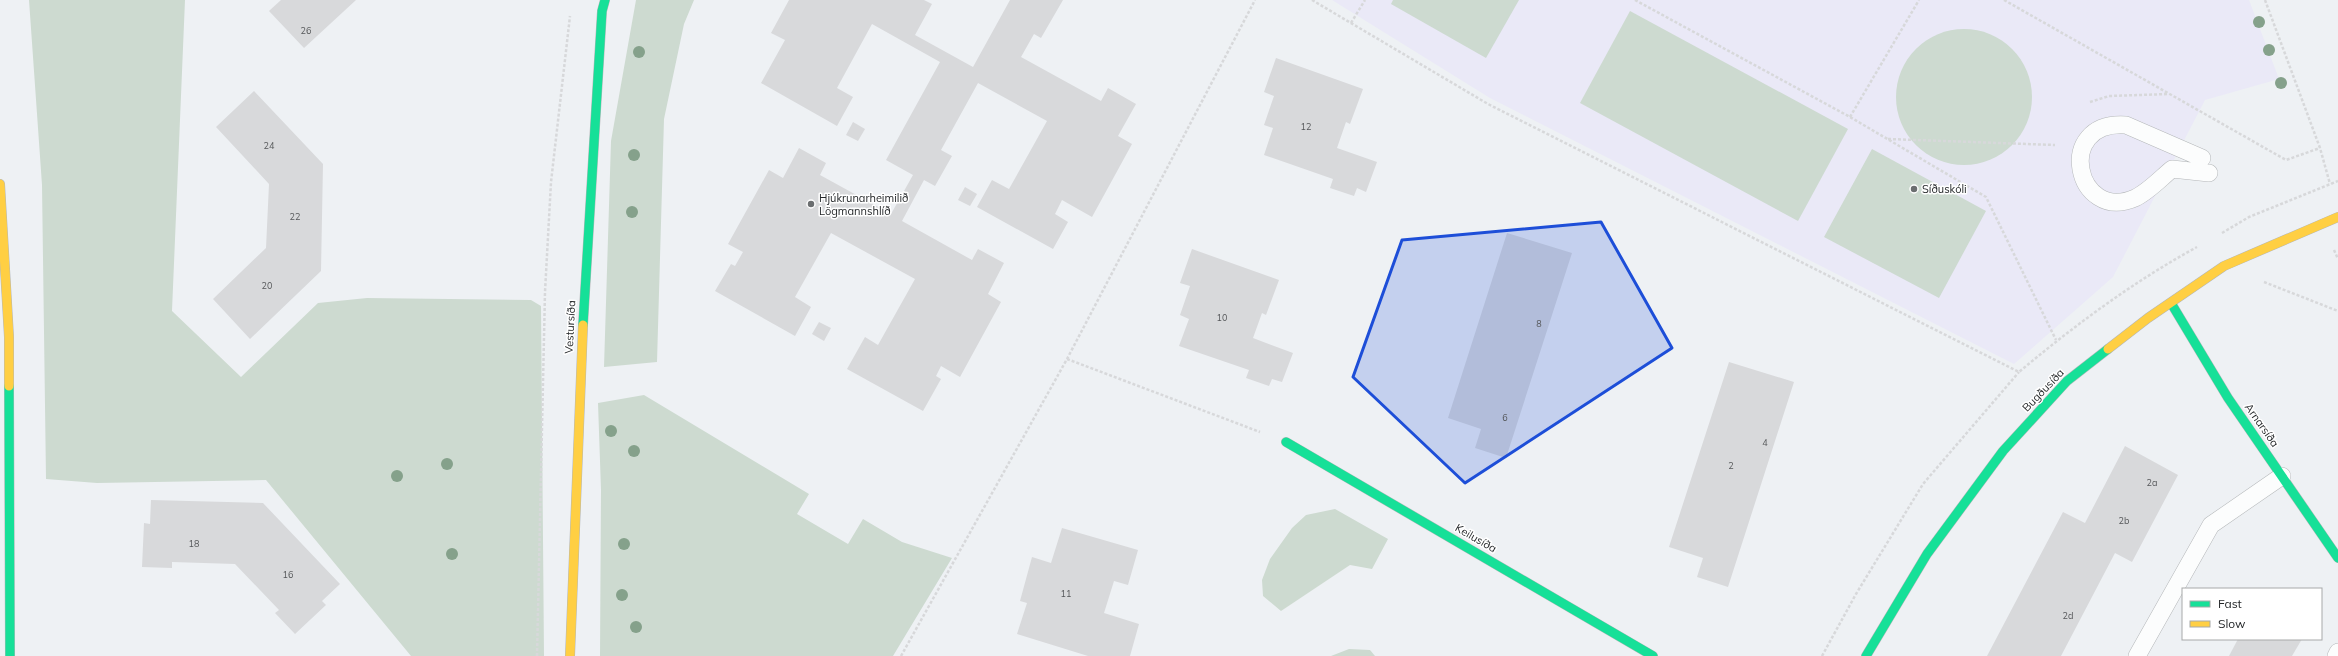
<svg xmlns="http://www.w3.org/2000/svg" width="2338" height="656" viewBox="0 0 2338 656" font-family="Mulish,sans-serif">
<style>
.education{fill:#eae9f7}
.green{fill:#cddad0}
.building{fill:#d8d9db}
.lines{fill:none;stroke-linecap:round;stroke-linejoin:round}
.lane-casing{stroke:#b4b7b9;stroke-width:18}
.fast-casing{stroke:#b4b7b9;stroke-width:10}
.slow-casing{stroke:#b4b7b9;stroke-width:10}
.path{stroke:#d7d8da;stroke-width:2.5;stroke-dasharray:3 2;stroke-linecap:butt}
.lane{stroke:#fcfdfd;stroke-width:17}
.fast{stroke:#16e098;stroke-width:9}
.slow{stroke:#ffcf43;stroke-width:9}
.tree{fill:#85a18b}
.marked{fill:#1d4ed8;fill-opacity:0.2;stroke:#1d4ed8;stroke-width:3;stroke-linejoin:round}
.poi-dot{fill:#6b6e70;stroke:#fff;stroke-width:1.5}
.labels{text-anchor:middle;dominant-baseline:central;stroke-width:3;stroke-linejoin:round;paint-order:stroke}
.number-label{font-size:9px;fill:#545658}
.poi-label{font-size:11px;fill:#242729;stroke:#fff;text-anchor:start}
.street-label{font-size:11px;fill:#242729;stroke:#fff}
</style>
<rect width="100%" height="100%" fill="#eef1f4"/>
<!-- education -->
<path class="education" d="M1332,0H2249L2279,79L2205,100L2113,277L2014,364L1490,98Z"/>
<!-- green -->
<g class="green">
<path d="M29,0H185L172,311L241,377L318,303L367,298L531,300L541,306L544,656H411L266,480L97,483L46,479L42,185Z"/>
<path d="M636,0H694L684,24L664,119L657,362L604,367L611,141Z"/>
<path d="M1393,0H1519L1486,58L1391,4Z"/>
<path d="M1630,11L1848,129L1798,221L1580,103Z"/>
<circle cx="1964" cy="97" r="68"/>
<path d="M1872,149L1986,211L1939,298L1824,237Z"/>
<path d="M644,395L809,494L797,514L848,544L863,519L902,542L952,558L893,656H600L601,490L598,403Z"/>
<path d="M1335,509L1388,539L1372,569L1350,565L1281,611L1263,596L1262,580L1270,559L1292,528L1306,515Z"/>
<path d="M1349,649L1370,650L1375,656H1331Z"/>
</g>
<!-- building -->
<g class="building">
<path d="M281,0H356L304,48L269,11Z"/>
<path d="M789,0H924L932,4L915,35L973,67L1010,0H1063L1041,38L1034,34L1021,57L1101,101L1108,88L1136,104L1118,136L1132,144L1092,217L1062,200L1055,214L1068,222L1053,249L977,207L992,180L1009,189L1047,121L978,83L941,150L952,156L935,186L924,180L902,221L972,260L978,249L1004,263L988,294L1001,302L960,377L941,366L936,376L941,379L923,411L847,369L865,337L878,345L915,279L831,233L795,297L811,307L795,336L715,291L731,264L735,266L743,252L728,244L769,170L783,178L799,148L826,163L820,175L891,214L913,175L886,160L940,62L872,24L837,88L853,97L837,126L761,83L785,40L771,33Z"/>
<path d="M1276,58L1363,89L1350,124L1346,122L1337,148L1377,162L1366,192L1357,188L1354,196L1330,188L1333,179L1264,155L1273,128L1264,125L1274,96L1264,92Z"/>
<path d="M254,91L323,164L321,271L250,339L213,299L266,248L269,184L216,127Z"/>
<path d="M853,122L865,129L858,141L846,135Z"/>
<path d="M965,187L977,194L970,206L958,200Z"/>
<path d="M1507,233L1572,253L1506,458L1475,448L1481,429L1448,418Z"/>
<path d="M1192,249L1279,280L1266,315L1262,313L1253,338L1293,353L1282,382L1272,379L1269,386L1246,378L1249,370L1179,346L1189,319L1180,315L1190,286L1180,283Z"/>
<path d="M819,322L831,328L824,341L812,334Z"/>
<path d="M1729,362L1794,382L1728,587L1697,577L1703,558L1669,547Z"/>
<path d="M2125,446L2178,475L2132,562L2115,553L2061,656H1987L2063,512L2085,523Z"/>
<path d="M151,500L263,503L340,584L322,601L326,605L295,634L275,613L279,610L235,564L172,562V568L142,567L144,523L150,524Z"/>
<path d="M1062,528L1138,550L1128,585L1114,581L1104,613L1139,624L1130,656H1088L1017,634L1027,603L1020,601L1032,557L1051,563Z"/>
<path d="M2238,639H2302L2292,656H2229Z"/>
</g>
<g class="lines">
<!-- lane casing -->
<g class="lane-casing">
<g id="lane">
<path d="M2202,158L2126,125C2053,120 2076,224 2135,198C2148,192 2161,178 2172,169L2209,173"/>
<path d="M2137,656L2211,525L2282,476"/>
<path d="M2336,656L2338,652"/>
</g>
</g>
<!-- fast casing -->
<g class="fast-casing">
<g id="fast">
<path d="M2171,303L2228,398L2338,558"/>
<path d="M583,325L602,11L605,0"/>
<path d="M9,386L10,656"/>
<path d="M1286,442L1653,656"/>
<path d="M1866,656L1927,554L2003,451L2067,381L2108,349"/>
</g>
</g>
<!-- slow casing -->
<g class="slow-casing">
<g id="slow">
<path d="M0,184L9,337V386"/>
<path d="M2108,349L2148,318L2224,266L2338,217"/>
<path d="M570,656L583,325"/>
</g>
</g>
<!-- path -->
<g class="path">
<path d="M1312,0L1488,104L2019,372C2075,325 2133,282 2197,247"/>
<path d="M1635,0L1850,117L1986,197L2056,340"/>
<path d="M2004,0L2286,160L2320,148"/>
<path d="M2265,0L2320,148L2330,184"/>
<path d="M1351,23L1365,0"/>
<path d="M2090,102L2109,96L2169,94"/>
<path d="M1850,117L1919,0"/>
<path d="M1888,139L2055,145"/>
<path d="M2222,233L2249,217L2338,181"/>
<path d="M2334,250L2338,259"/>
<path d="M2264,282L2338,311"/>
<path d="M1067,359L1260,432"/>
<path d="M537,656L545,292L551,182L570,16"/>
<path d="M901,656L1067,359L1255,0"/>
<path d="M1822,656L1856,594L1923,484L2019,372"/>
</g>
<!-- lane -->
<use href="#lane" class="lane"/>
<!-- fast -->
<use href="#fast" class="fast"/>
<!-- slow -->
<use href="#slow" class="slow"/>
</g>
<!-- trees -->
<g class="tree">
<circle cx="2259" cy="22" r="6"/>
<circle cx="2269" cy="50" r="6"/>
<circle cx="639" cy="52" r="6"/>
<circle cx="2281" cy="83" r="6"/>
<circle cx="634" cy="155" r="6"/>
<circle cx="632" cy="212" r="6"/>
<circle cx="611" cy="431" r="6"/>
<circle cx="634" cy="451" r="6"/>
<circle cx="447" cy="464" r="6"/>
<circle cx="397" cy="476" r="6"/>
<circle cx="624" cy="544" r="6"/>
<circle cx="452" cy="554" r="6"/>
<circle cx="622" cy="595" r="6"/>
<circle cx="636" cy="627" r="6"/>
</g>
<!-- marked area -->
<path class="marked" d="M1601,222L1672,348L1465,483L1353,377L1402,240Z"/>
<!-- markers -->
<g class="poi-dot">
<circle cx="1914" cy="189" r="4"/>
<circle cx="811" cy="204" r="4"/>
</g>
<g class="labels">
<!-- number labels -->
<g class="number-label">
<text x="306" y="30">26</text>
<text x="1306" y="126">12</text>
<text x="269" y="145">24</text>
<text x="295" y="216">22</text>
<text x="267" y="285">20</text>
<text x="1222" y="317">10</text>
<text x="1539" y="323">8</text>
<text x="1505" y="417">6</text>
<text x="1765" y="442">4</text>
<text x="1731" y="465">2</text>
<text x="2152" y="482">2a</text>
<text x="2124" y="520">2b</text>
<text x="194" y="543">18</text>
<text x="288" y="574">16</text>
<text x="1066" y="593">11</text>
<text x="2068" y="615">2d</text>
</g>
<!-- poi labels -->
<g class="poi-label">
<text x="1922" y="189">Síðuskóli</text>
<text x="819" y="198">Hjúkrunarheimilið<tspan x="819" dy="13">Lögmannshlíð</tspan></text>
</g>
<!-- street labels -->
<g class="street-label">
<text transform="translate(570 327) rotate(-87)">Vestursíða</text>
<text transform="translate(2043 390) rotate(-46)">Bugðusíða</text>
<text transform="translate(2262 425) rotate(55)">Arnarsíða</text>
<text transform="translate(1476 538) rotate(30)">Keilusíða</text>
</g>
</g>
<!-- legend -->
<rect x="2182" y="588" width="140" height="52" fill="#ffffff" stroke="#a7a9a9"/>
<rect x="2190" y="601" width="20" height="6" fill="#16e098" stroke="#a7a9a9"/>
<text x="2218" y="608" font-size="12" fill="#242729">Fast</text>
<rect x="2190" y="621" width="20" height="6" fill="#ffcf43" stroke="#a7a9a9"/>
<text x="2218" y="628" font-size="12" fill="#242729">Slow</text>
</svg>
